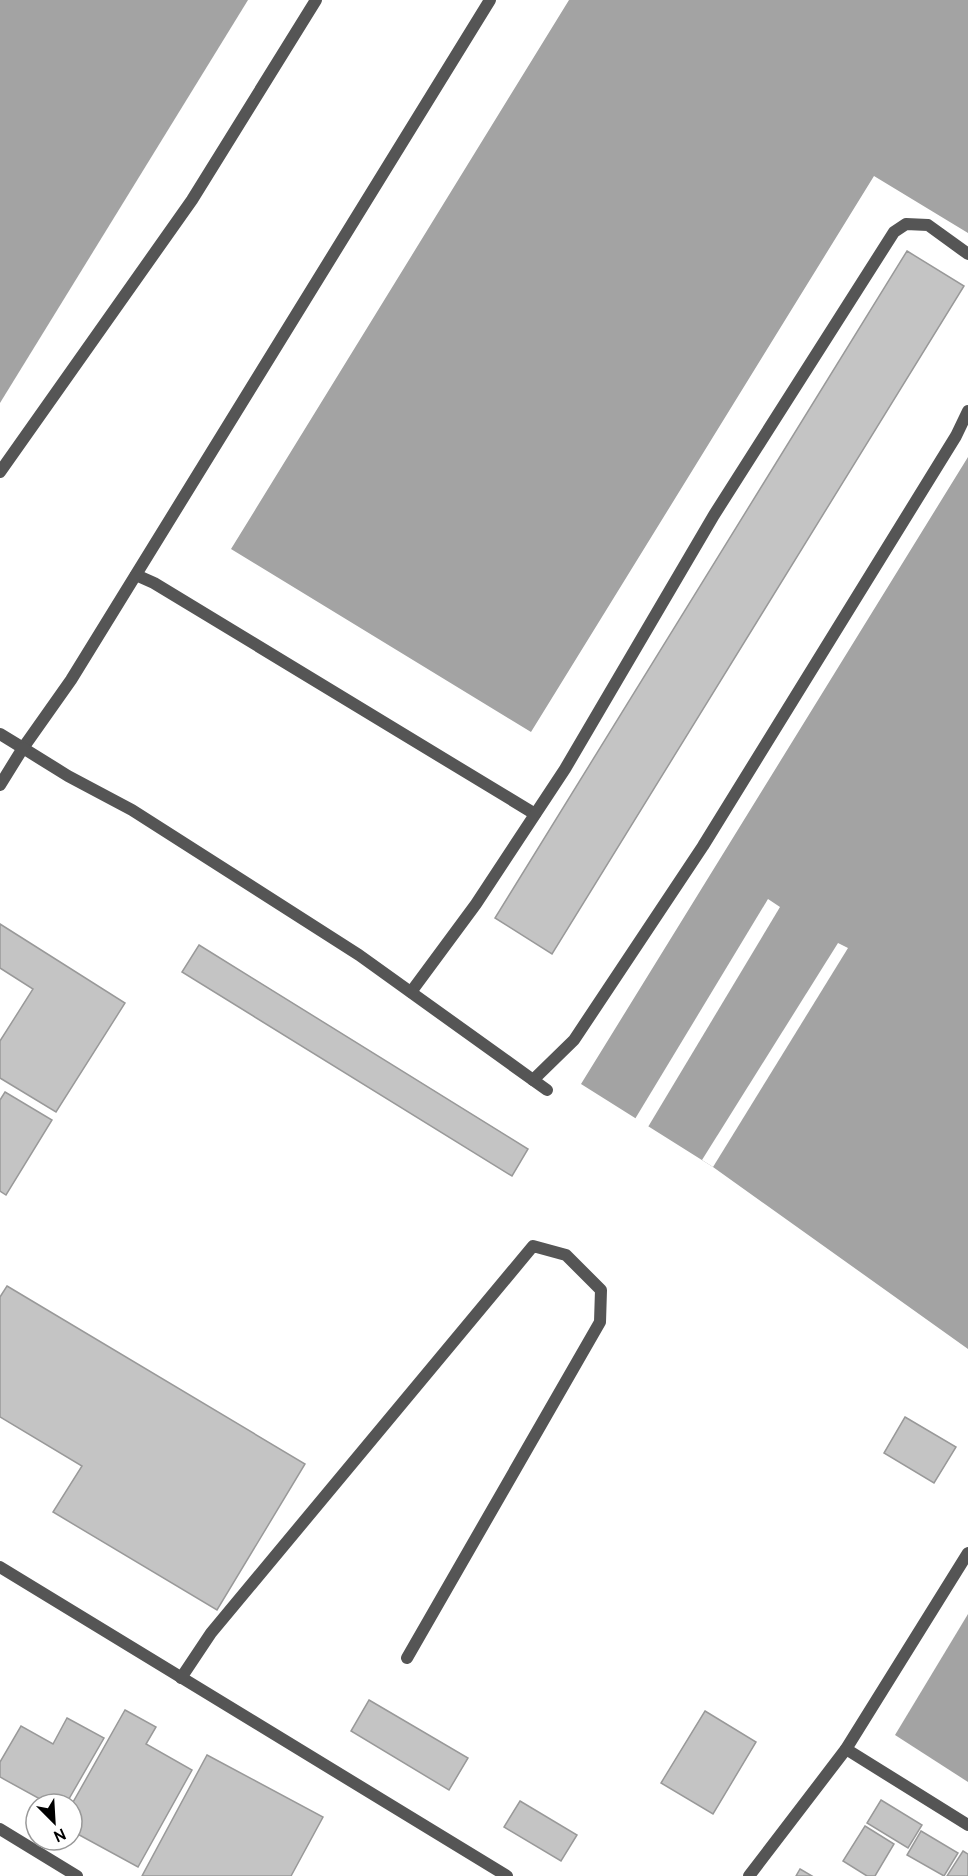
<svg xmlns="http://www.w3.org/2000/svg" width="968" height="1876" viewBox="0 0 968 1876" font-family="Cabin,sans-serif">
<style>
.water{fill:#a3a3a3}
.pier{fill:#fff}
.building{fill:#c4c4c4;stroke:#999;stroke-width:1.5}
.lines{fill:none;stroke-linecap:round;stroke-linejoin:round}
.service{stroke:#555;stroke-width:12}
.minor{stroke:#555;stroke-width:12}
</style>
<rect width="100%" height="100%" fill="#fff"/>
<!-- water -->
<g class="water">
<path d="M0,0H248L0,403Z"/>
<path d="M569,0H968V233L874,176L531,732L231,549Z"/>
<path d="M968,457V1349L713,1167L581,1084Z"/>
<path d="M968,1614V1782L895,1735Z"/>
</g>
<!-- pier -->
<g class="pier">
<path d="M768,899L780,907L648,1127L635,1119Z"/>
<path d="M838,943L848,948L713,1167L702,1160Z"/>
</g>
<!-- building -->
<g class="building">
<path d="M907,251L964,286L552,954L495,918Z"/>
<path d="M0,924L125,1003L56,1112L0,1078V1041L33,989L0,968Z"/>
<path d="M199,945L528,1149L512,1176L182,972Z"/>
<path d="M5,1092L52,1120L6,1195L0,1191V1100Z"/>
<path d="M7,1286L305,1464L217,1610L53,1512L82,1466L0,1417V1297Z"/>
<path d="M905,1417L956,1447L934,1483L884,1453Z"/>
<path d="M369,1700L468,1758L449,1790L351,1731Z"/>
<path d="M125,1710L156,1727L146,1744L192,1770L138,1867L72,1831V1804Z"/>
<path d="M705,1711L756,1742L713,1814L661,1783Z"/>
<path d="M67,1718L104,1738L66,1804H49L0,1777V1762L21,1726L53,1744Z"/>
<path d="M207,1755L323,1817L291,1876H142Z"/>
<path d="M881,1800L922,1825L908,1848L867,1823Z"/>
<path d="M520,1801L577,1835L561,1861L504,1827Z"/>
<path d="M865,1826L894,1844L875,1876H867L843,1861Z"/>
<path d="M921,1831L958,1853L944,1876L907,1855Z"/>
<path d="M963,1851L968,1854V1876H947Z"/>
<path d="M800,1869L812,1876H796Z"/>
</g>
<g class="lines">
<!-- service -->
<g class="service">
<path d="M0,472L192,200L316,0"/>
<path d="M136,575L154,583L535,814"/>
<path d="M0,734L23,748L71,680L490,0"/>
<path d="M411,992L476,904L565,769L714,515L894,232L906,224L928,225L968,254"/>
<path d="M533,1080L574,1040L703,846L956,436L968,411"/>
<path d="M0,1567L507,1876"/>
<path d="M181,1678L211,1633L533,1246L566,1255L601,1290L600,1322L407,1658"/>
<path d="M846,1749L968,1825"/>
<path d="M0,1829L77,1876"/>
<path d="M749,1876L846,1749L968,1553"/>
</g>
<!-- minor -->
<path class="minor" d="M0,785L23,748L68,776L132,810L359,955L547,1090"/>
</g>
<!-- north arrow -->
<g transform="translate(54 1822) rotate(156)"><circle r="28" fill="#ffffff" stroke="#999999" stroke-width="1.5"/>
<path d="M0-4.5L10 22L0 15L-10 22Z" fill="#000000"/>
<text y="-9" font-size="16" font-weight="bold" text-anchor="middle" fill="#000000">N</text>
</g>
</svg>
